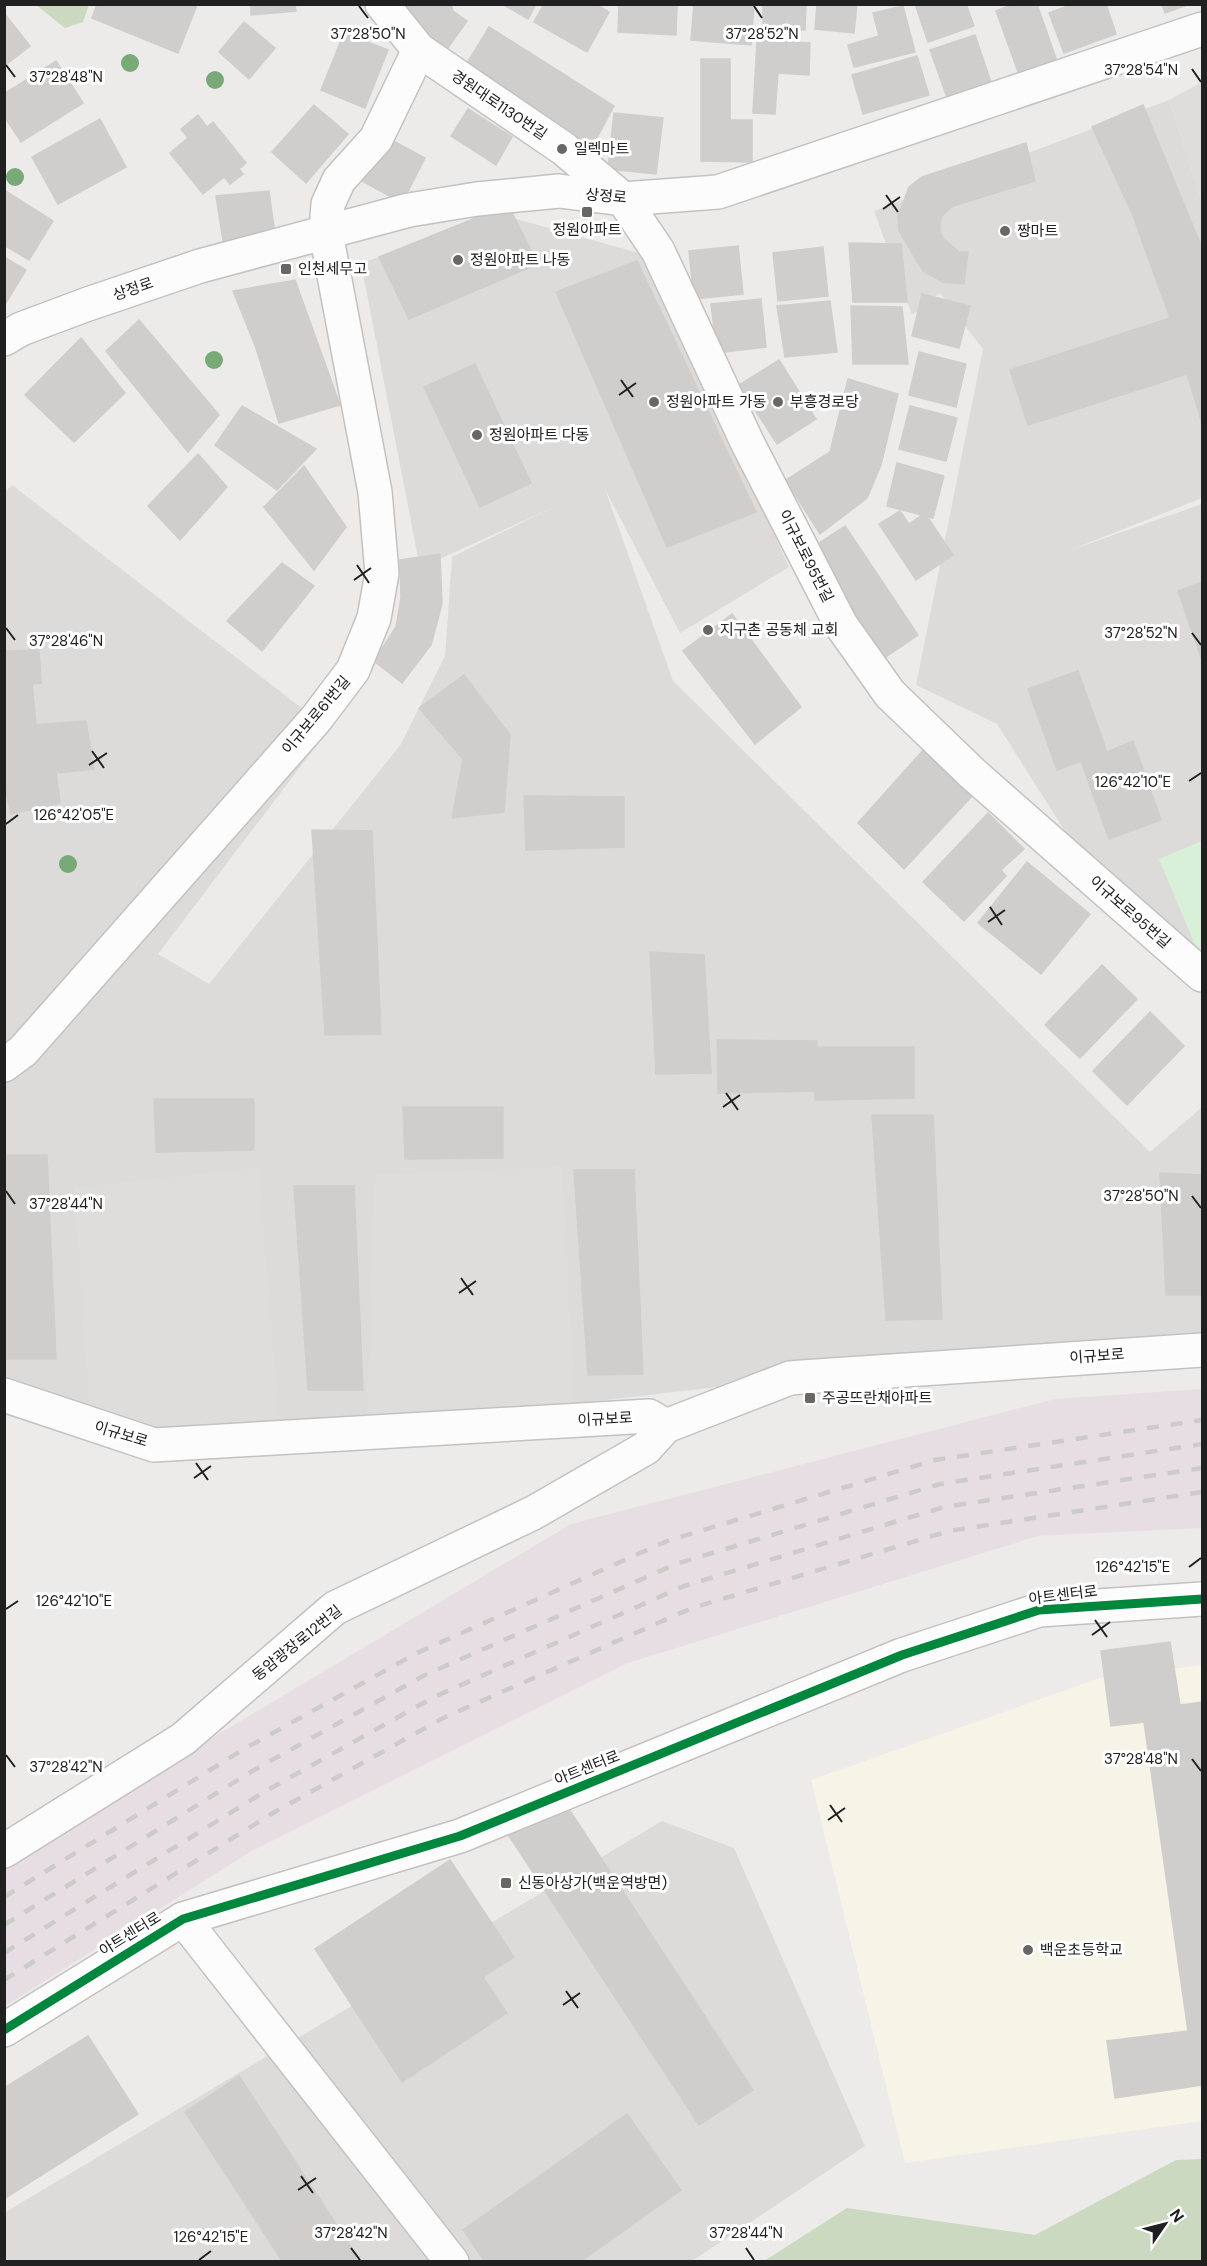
<svg xmlns="http://www.w3.org/2000/svg" width="1207" height="2266" viewBox="0 0 1207 2266" font-family="'DM Sans','Noto Sans KR',sans-serif">
<style>
.residential{fill:#dddbda}
.industrial{fill:#e6dee3}
.education{fill:#f5f4e6}
.forest{fill:#cbd9c1}
.park{fill:#d9f0d8}
.parking{fill:#dedddc}
.building{fill:#d0cecc;stroke:#d0cdcb;stroke-width:1.5}
.lines{fill:none;stroke-linecap:round;stroke-linejoin:round}
.minor-casing{stroke:#c3c2c1;stroke-width:36}
.minor{stroke:#fcfcfc;stroke-width:33}
.rail{stroke:#cbcbca;stroke-width:4.5;stroke-dasharray:12 12;stroke-linecap:butt}
.cycleway-casing{stroke:#fff;stroke-width:13}
.cycleway{stroke:#00873e;stroke-width:9}
.tree{fill:#7a7}
.ticks{fill:none;stroke:#202020;stroke-width:2}
.poi-dot{fill:#686766;stroke:#fff;stroke-width:2}
.labels{text-anchor:middle;dominant-baseline:central;stroke-width:6;stroke-linejoin:round;paint-order:stroke}
.street-label{font-size:15px;fill:#202020;stroke:#fff}
.poi-label{font-size:15px;fill:#202020;stroke:#fff;text-anchor:start}
.ticks-label{font-size:15px;text-anchor:middle;fill:#202020;stroke:#fff;stroke-width:6;stroke-linejoin:round;paint-order:stroke}
</style>
<rect width="100%" height="100%" fill="#edebe9"/>
<!-- residential -->
<g class="residential">
<path d="M1169,100L1202,202V498L1068,551L1202,504V959L1082,858L997,724L916,685L983,349L940,293L912,315L874,211Z"/>
<path d="M505,216L646,255L789,567L680,633L605,489L673,681L1150,1152L1202,1107V1350L802,1377L147,1454L5,1399L4,493L12,485L329,729L158,954L209,984L401,744L445,656L452,557L556,506L420,568L361,263Z"/>
<path d="M662,1821L734,1848L865,2146L692,2261H5L4,2213Z"/>
</g>
<!-- industrial -->
<path class="industrial" d="M1202,1389V1528L1038,1536L628,1663L250,1852L5,2006L4,1862L571,1524L1055,1399Z"/>
<!-- education -->
<path class="education" d="M1202,1665V2121L905,2163L811,1780L1100,1678Z"/>
<!-- forest -->
<g class="forest">
<path d="M36,5H89L83,22L65,28Z"/>
<path d="M1202,2159V2261H764L847,2208L1035,2235L1176,2160Z"/>
</g>
<!-- park -->
<path class="park" d="M1202,841V952L1199,954L1159,859Z"/>
<!-- parking -->
<g class="parking">
<path d="M1202,82V202L1169,100Z"/>
<path d="M562,1167L576,1410L367,1417L374,1175Z"/>
<path d="M259,1168L281,1438L145,1433L89,1418L74,1188Z"/>
</g>
<!-- building -->
<g class="building">
<path d="M97,4H197V5L178,53L92,18Z"/>
<path d="M251,4H295L296,11L251,15Z"/>
<path d="M405,4H451L453,11L467,21L443,55L420,39Z"/>
<path d="M502,4H536L528,19Z"/>
<path d="M544,4H596L609,12L587,52L534,22Z"/>
<path d="M619,4H677L676,35L618,32Z"/>
<path d="M694,4H754L751,45L691,40Z"/>
<path d="M763,4H806L805,30L763,29Z"/>
<path d="M817,4H857L854,33L815,29Z"/>
<path d="M915,4H966L974,26L928,42Z"/>
<path d="M1014,4H1037L1059,67L1021,80L996,11Z"/>
<path d="M1073,4H1106L1116,34L1064,53L1049,13Z"/>
<path d="M1162,4H1190L1165,13Z"/>
<path d="M903,6L915,52L854,67L848,45L879,36L873,13Z"/>
<path d="M4,13L30,46L4,66Z"/>
<path d="M244,22L275,48L249,79L219,52Z"/>
<path d="M489,27L614,106L592,147L464,68Z"/>
<path d="M344,33L388,50L365,108L321,90Z"/>
<path d="M975,35L992,85L948,100L930,50Z"/>
<path d="M757,40L810,43L809,75L778,73L775,114L753,113Z"/>
<path d="M917,56L929,95L863,114L852,75Z"/>
<path d="M701,59H730V120H752V162L701,161Z"/>
<path d="M56,61L83,103L21,142L4,116V94Z"/>
<path d="M314,105L348,134L306,183L272,152Z"/>
<path d="M1143,105L1202,248V423L1187,374L1028,425L1010,370L1170,318L1132,213L1092,127Z"/>
<path d="M468,109L512,137L496,165L451,136Z"/>
<path d="M614,113L663,118L656,174L608,169Z"/>
<path d="M198,115L207,127L213,122L246,163L239,169L243,174L230,184L224,177L203,194L170,153L188,138L181,129Z"/>
<path d="M100,119L126,167L58,204L32,157Z"/>
<path d="M386,137L425,158L402,203L362,181Z"/>
<path d="M1026,143L1035,181L953,206L941,217L940,233L944,239L959,252H968L964,284L943,282L923,271L899,231L898,216L909,187L922,177Z"/>
<path d="M4,190L53,221L29,260L4,245Z"/>
<path d="M269,191L276,242L224,247L216,196Z"/>
<path d="M508,205L538,264L409,319L379,257Z"/>
<path d="M849,243L901,244L907,302H853Z"/>
<path d="M738,246L743,294L694,299L689,251Z"/>
<path d="M823,247L828,296L778,301L773,253Z"/>
<path d="M4,257L26,270L4,306Z"/>
<path d="M637,261L756,512L667,547L556,292Z"/>
<path d="M295,280L340,405L279,423L256,348L233,291Z"/>
<path d="M922,294L970,306L959,348L912,336Z"/>
<path d="M761,299L766,347L717,353L711,304Z"/>
<path d="M830,301L837,352L785,357L777,306Z"/>
<path d="M851,306L902,307L908,364H853Z"/>
<path d="M139,320L219,415L188,452L106,351Z"/>
<path d="M81,338L125,393L74,442L25,395Z"/>
<path d="M919,352L966,364L956,407L909,395Z"/>
<path d="M779,360L816,419L777,444L739,385Z"/>
<path d="M475,364L531,483L480,507L424,387Z"/>
<path d="M848,379L898,394L881,465L867,498L820,534L786,480L830,452Z"/>
<path d="M242,406L316,449L277,490L215,445Z"/>
<path d="M910,406L957,418L946,461L899,449Z"/>
<path d="M198,454L227,487L180,540L148,506Z"/>
<path d="M897,463L944,476L933,518L887,506Z"/>
<path d="M304,466L346,527L314,570L264,507Z"/>
<path d="M900,511L909,524L925,513L953,555L916,580L879,524Z"/>
<path d="M845,526L918,635L874,665L807,551Z"/>
<path d="M440,554L442,604L431,645L402,683L374,661L396,627L401,598L400,560Z"/>
<path d="M282,563L314,586L262,651L227,621Z"/>
<path d="M1202,582V660L1178,591Z"/>
<path d="M732,614L801,707L755,744L683,651Z"/>
<path d="M39,650L41,683L4,686V651Z"/>
<path d="M1078,671L1107,752L1133,741L1161,820L1109,839L1081,761L1057,770L1028,689Z"/>
<path d="M464,675L510,735L504,812L452,818L463,759L419,708Z"/>
<path d="M32,683L36,725L4,727V686Z"/>
<path d="M86,721L94,769L56,773L60,803L11,814L4,783V727Z"/>
<path d="M925,748L974,794L904,869L858,823Z"/>
<path d="M524,796L624,797V847L526,850Z"/>
<path d="M988,813L1024,849L1001,870L1006,876L964,921L923,882Z"/>
<path d="M312,830L372,831L381,1034L325,1035Z"/>
<path d="M1027,862L1090,914L1041,974L978,923Z"/>
<path d="M650,952L704,955L711,1073L656,1074Z"/>
<path d="M1102,965L1137,999L1080,1058L1045,1025Z"/>
<path d="M1150,1012L1184,1046L1127,1105L1093,1071Z"/>
<path d="M717,1040L817,1041L816,1091L718,1093Z"/>
<path d="M814,1047H914V1098L815,1100Z"/>
<path d="M154,1099H254V1150L156,1152Z"/>
<path d="M403,1107H503V1158L405,1159Z"/>
<path d="M872,1115H933L942,1319L886,1320Z"/>
<path d="M4,1155H47L56,1359H4Z"/>
<path d="M574,1170H634L643,1374L588,1375Z"/>
<path d="M1160,1173L1202,1175V1295H1166Z"/>
<path d="M294,1186H354L363,1390H308Z"/>
<path d="M1170,1642L1180,1705L1202,1702V2085L1115,2098L1107,2041L1188,2031L1144,1722L1111,1726L1101,1651Z"/>
<path d="M563,1800L753,2090L699,2125L509,1836Z"/>
<path d="M450,1860L514,1957L483,1977L507,2013L402,2082L315,1949Z"/>
<path d="M88,2036L138,2114L4,2199V2088Z"/>
<path d="M239,2076L361,2262H283L185,2112Z"/>
<path d="M627,2114L681,2190L580,2262H485L463,2230Z"/>
</g>
<g class="lines">
<!-- minor casing -->
<g class="minor-casing">
<g id="minor">
<path d="M382,4L419,50L564,149L623,199L658,251L748,444L841,625L890,694L972,773L1202,975"/>
<path d="M4,339L21,329L88,304L200,266L409,210L477,199L559,191L623,199L718,192L1202,29"/>
<path d="M4,1065L23,1051L316,719L353,670L374,618L382,573L375,492L326,233L328,204L339,180L376,139L419,50"/>
<path d="M4,1395L154,1445L649,1416L666,1426"/>
<path d="M4,1851L183,1739L335,1608L533,1513L646,1448L666,1426L790,1378L802,1377L1202,1350"/>
<path d="M183,1919L452,2262"/>
<path d="M4,2030L183,1919L460,1836L902,1655L1039,1610L1202,1599"/>
</g>
</g>
<!-- minor -->
<use href="#minor" class="minor"/>
<!-- rail -->
<g class="rail">
<path d="M4,1897L244,1749L417,1653L667,1541L935,1460L1202,1420"/>
<path d="M4,1925L254,1770L425,1675L676,1564L940,1484L1202,1444"/>
<path d="M4,1953L264,1792L434,1697L684,1586L944,1507L1202,1468"/>
<path d="M4,1980L273,1813L443,1718L692,1608L949,1531L1202,1492"/>
</g>
<!-- cycleway casing -->
<g class="cycleway-casing">
<path id="cycleway" d="M4,2030L183,1919L460,1836L902,1655L1039,1610L1202,1599"/>
</g>
<!-- cycleway -->
<use href="#cycleway" class="cycleway"/>
</g>
<!-- trees -->
<g class="tree">
<circle cx="130" cy="63" r="9"/>
<circle cx="215" cy="80" r="9"/>
<circle cx="15" cy="177" r="9"/>
<circle cx="214" cy="360" r="9"/>
<circle cx="68" cy="864" r="9"/>
</g>
<!-- ticks -->
<path class="ticks" d="M359,6L368,18M754,6L762,18M6,65L15,77M1192,69L1201,82M886,195L898,212M883,209L900,197M621,380L633,397M619,395L636,383M357,565L369,583M354,580L371,568M6,628L15,640M1192,633L1201,645M92,751L104,768M89,765L107,753M1189,781L1201,773M6,824L18,815M990,907L1002,925M988,922L1005,910M726,1093L738,1110M723,1107L740,1095M6,1191L15,1204M1192,1196L1201,1208M461,1278L473,1295M459,1293L476,1281M196,1463L208,1480M194,1478L211,1466M1189,1567L1201,1558M6,1609L18,1601M1095,1620L1107,1637M1092,1635L1110,1622M6,1755L15,1767M1192,1759L1201,1771M830,1805L842,1822M828,1820L845,1808M566,1991L578,2008M563,2005L580,1993M301,2176L313,2193M298,2190L316,2178M351,2248L360,2260M746,2248L754,2260M199,2260L211,2251"/>
<!-- markers -->
<g class="poi-dot">
<circle cx="562" cy="149" r="6"/>
<rect x="581" y="206" width="12" height="12" rx="3"/>
<circle cx="1005" cy="231" r="6"/>
<circle cx="458" cy="260" r="6"/>
<rect x="280" y="263" width="12" height="12" rx="3"/>
<circle cx="654" cy="402" r="6"/>
<circle cx="778" cy="402" r="6"/>
<circle cx="477" cy="435" r="6"/>
<circle cx="708" cy="630" r="6"/>
<rect x="804" y="1392" width="12" height="12" rx="3"/>
<rect x="500" y="1877" width="12" height="12" rx="3"/>
<circle cx="1028" cy="1950" r="6"/>
</g>
<g class="labels">
<!-- street labels -->
<g class="street-label">
<text transform="translate(499 105) rotate(34)">경원대로1130번길</text>
<text transform="translate(606 196) rotate(5)">상정로</text>
<text transform="translate(133 289) rotate(-19)">상정로</text>
<text transform="translate(806 556) rotate(63)">이규보로95번길</text>
<text transform="translate(316 715) rotate(-50)">이규보로61번길</text>
<text transform="translate(1130 912) rotate(41)">이규보로95번길</text>
<text transform="translate(1097 1356) rotate(-4)">이규보로</text>
<text transform="translate(605 1419) rotate(-3)">이규보로</text>
<text transform="translate(121 1434) rotate(17)">이규보로</text>
<text transform="translate(1063 1595) rotate(-7)">아트센터로</text>
<text transform="translate(297 1643) rotate(-39)">동암광장로12번길</text>
<text transform="translate(587 1768) rotate(-22)">아트센터로</text>
<text transform="translate(130 1934) rotate(-32)">아트센터로</text>
</g>
<!-- poi labels -->
<g class="poi-label">
<text x="574" y="149">일렉마트</text>
<text x="587" y="230" text-anchor="middle">정원아파트</text>
<text x="1017" y="231">짱마트</text>
<text x="470" y="260">정원아파트 나동</text>
<text x="298" y="269">인천세무고</text>
<text x="666" y="402">정원아파트 가동</text>
<text x="790" y="402">부흥경로당</text>
<text x="489" y="435">정원아파트 다동</text>
<text x="720" y="630">지구촌 공동체 교회</text>
<text x="822" y="1398">주공뜨란채아파트</text>
<text x="518" y="1883">신동아상가(백운역방면)</text>
<text x="1040" y="1950">백운초등학교</text>
</g>
</g>
<g class="ticks-label">
<text x="368" y="39">37°28'50"N</text>
<text x="762" y="39">37°28'52"N</text>
<text x="1141" y="75">37°28'54"N</text>
<text x="66" y="82">37°28'48"N</text>
<text x="1141" y="638">37°28'52"N</text>
<text x="66" y="646">37°28'46"N</text>
<text x="1133" y="787">126°42'10"E</text>
<text x="74" y="820">126°42'05"E</text>
<text x="1141" y="1201">37°28'50"N</text>
<text x="66" y="1209">37°28'44"N</text>
<text x="1133" y="1572">126°42'15"E</text>
<text x="74" y="1606">126°42'10"E</text>
<text x="1141" y="1764">37°28'48"N</text>
<text x="66" y="1772">37°28'42"N</text>
<text x="351" y="2238">37°28'42"N</text>
<text x="746" y="2238">37°28'44"N</text>
<text x="211" y="2242">126°42'15"E</text>
</g>
<!-- border -->
<rect width="1207" height="2266" fill="none" stroke="#202020" stroke-width="12"/>
<!-- north arrow -->
<g transform="translate(1165 2224) rotate(55)" stroke="#ffffff" stroke-width="4.5" paint-order="stroke">
<path d="M0-4.5L10 22L0 15L-10 22Z" fill="#202020"/>
<text y="-9" font-size="16" font-weight="bold" text-anchor="middle" fill="#202020">N</text>
</g>
</svg>
